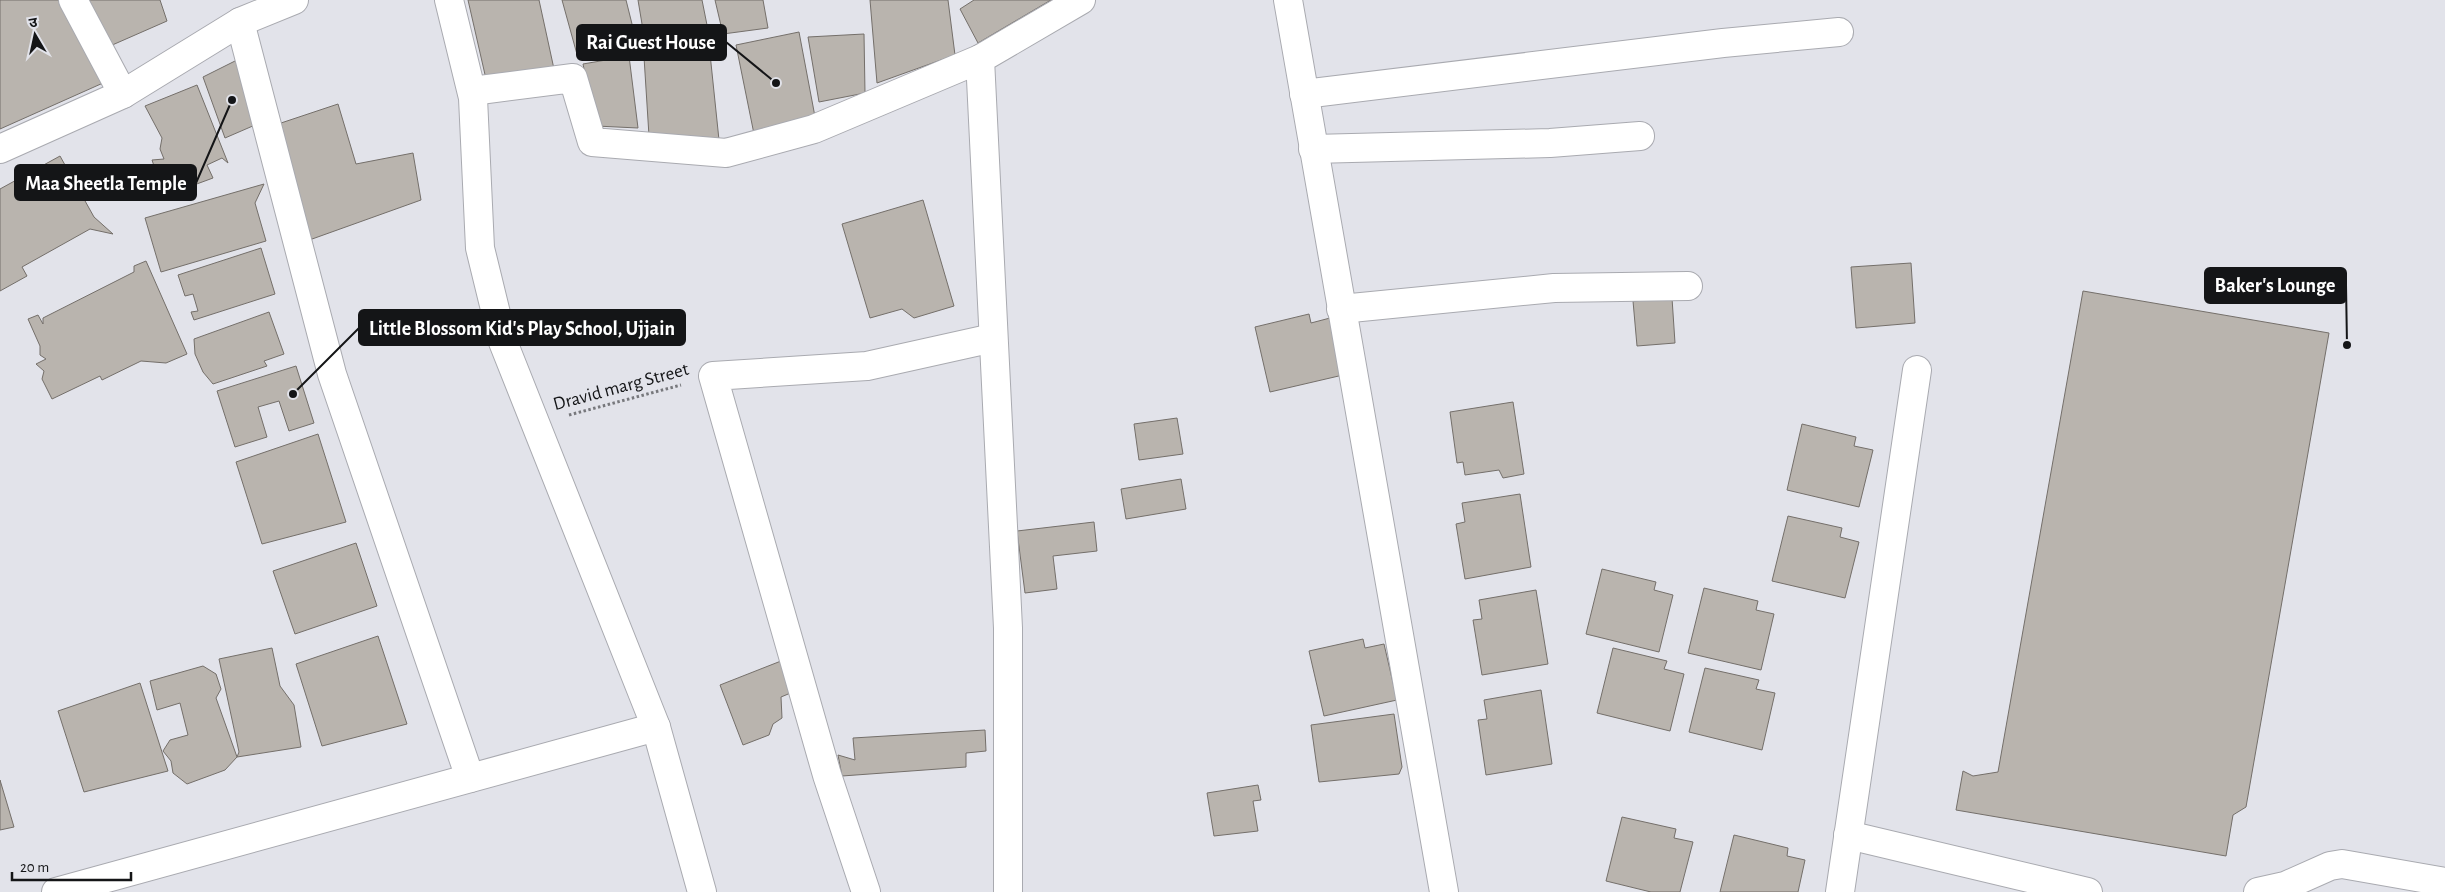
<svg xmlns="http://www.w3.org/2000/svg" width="2445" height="892" viewBox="0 0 2445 892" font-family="'Alegreya Sans','Noto Sans Devanagari',sans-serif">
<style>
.building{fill:#b9b4ae;stroke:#746f6a}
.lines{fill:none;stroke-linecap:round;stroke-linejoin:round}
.minor-casing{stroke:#a9aab0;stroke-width:30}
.path{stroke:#77787c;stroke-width:3;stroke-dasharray:2.5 2.5;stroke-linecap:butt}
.minor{stroke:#fff;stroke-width:28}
.labels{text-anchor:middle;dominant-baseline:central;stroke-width:4;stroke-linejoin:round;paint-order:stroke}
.street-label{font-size:19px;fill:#141517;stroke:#e2e3ea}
.leader{fill:none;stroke:#141517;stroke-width:2}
.callout-dot{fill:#141517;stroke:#e2e3ea;stroke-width:2}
.callout{fill:#141517;stroke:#141517;stroke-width:2}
.callout-label{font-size:20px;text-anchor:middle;font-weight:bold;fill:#fff}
</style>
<rect width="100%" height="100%" fill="#e2e3ea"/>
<!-- building -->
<g class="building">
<path d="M0,0H66L103,83L0,129Z"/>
<path d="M89,0H160L167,21L110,46Z"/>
<path d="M468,0H539L554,69L486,79Z"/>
<path d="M562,0H626L636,40L578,58Z"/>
<path d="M638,0H702L709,35L646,48Z"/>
<path d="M715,0H763L768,28L723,34Z"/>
<path d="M870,0H948L955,55L877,83Z"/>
<path d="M974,0H1051L978,43L960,9Z"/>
<path d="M799,32L816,122L754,134L736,45Z"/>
<path d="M864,34L865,93L819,102L808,37Z"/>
<path d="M709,44L719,140L649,136L644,57Z"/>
<path d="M629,56L638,128L596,126L583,64Z"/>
<path d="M237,60L262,122L225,138L203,77Z"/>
<path d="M197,85L228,163L222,158L207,165L213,178L194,185L183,176L160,184L152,160L164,159L160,149L162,138L145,106Z"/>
<path d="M338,104L356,164L413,153L421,200L287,248L257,131Z"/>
<path d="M60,156L94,217L113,234L90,229L22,267L27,276L0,291V189Z"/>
<path d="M264,184L255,203L266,241L161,272L145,218Z"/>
<path d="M923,200L954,306L914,318L902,309L870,318L842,224Z"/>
<path d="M261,248L275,294L194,320L191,312L198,311L193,294L185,296L178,275Z"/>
<path d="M146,261L187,354L166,363L141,361L102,380L100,376L52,399L42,379L44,371L36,364L46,359L40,355V346L28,319L38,315L43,324V318L134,272V266Z"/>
<path d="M1911,263L1915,323L1856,328L1851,267Z"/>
<path d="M2083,291L2329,333L2246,807L2233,815L2226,856L1956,810L1963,771L1973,776L1998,772Z"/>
<path d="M1672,298L1675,343L1637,346L1633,301Z"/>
<path d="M269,312L284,354L264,361L267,366L213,384L203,372L195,354L194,339Z"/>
<path d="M1309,314L1311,323L1330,318L1343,375L1270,392L1255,327Z"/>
<path d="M296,366L314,423L289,431L279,401L258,407L267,437L235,447L217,391Z"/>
<path d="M1513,402L1524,474L1503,478L1499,470L1465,475L1463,462L1457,463L1450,412Z"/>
<path d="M1177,418L1183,454L1139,460L1134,424Z"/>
<path d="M1802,424L1856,437L1854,446L1873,450L1859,507L1787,490Z"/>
<path d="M318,434L346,522L262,544L236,462Z"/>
<path d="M1181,479L1186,509L1126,519L1121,489Z"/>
<path d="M1520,494L1531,567L1465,579L1456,524L1465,522L1462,503Z"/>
<path d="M1788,516L1842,528L1840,537L1859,542L1845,598L1772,581Z"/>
<path d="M1094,522L1097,551L1053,556L1057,589L1025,593L1017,531Z"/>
<path d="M356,543L377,606L295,634L273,571Z"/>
<path d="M1602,569L1656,582L1654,590L1673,595L1659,652L1586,634Z"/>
<path d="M1704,588L1758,601L1756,610L1774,614L1761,670L1688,653Z"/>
<path d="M1536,590L1548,664L1482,675L1473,620L1482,619L1479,600Z"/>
<path d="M378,636L407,724L322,746L296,664Z"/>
<path d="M1363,639L1365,648L1384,644L1397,700L1324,716L1309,651Z"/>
<path d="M272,648L280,686L294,705L301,747L237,757L239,752L219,659Z"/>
<path d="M1613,648L1667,661L1664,669L1684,674L1670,731L1597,713Z"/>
<path d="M781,661L793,692L781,697L782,718L773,724L769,735L743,745L720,685Z"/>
<path d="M203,666L216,674L221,689L216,698L237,757L225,770L187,784L173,773L171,761L163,751L170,740L188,735L180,703L157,710L150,681Z"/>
<path d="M1705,668L1759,680L1756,689L1775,693L1762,750L1689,732Z"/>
<path d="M140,683L168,771L84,792L58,711Z"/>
<path d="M1541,690L1552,764L1486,775L1478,720L1487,719L1484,700Z"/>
<path d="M1394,714L1402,767L1399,774L1319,782L1311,725Z"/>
<path d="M985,730L986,751L966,753V767L842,776L838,755L855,760L853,738Z"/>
<path d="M0,780L14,827L0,830Z"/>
<path d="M1258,785L1261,800L1253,801L1258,831L1214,836L1207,793Z"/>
<path d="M1622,817L1676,829L1674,838L1693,842L1680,892H1651L1606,881Z"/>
<path d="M1734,835L1788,848L1787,856L1805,860L1798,892H1720Z"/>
</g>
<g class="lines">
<!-- minor casing -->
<g class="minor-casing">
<g id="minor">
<path d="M73,0L123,94"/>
<path d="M449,0L473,98L480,248L503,342L656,727L702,892"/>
<path d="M1288,0L1444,892"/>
<path d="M240,22L332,374L470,778"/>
<path d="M472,91L573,78L592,142L726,153L814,129L980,59"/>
<path d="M1304,94L1723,43L1839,32"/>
<path d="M0,149L123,94L240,22L294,0"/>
<path d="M1313,149L1550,143L1640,136"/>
<path d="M1341,309L1554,288L1688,286"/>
<path d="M1848,835L2088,892"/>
<path d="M56,892L656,727"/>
<path d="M866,892L827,775L713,376L867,366L993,338"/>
<path d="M1008,892V628L980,59L1081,0"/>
<path d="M1840,892L1917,370"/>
<path d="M2258,892L2285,886L2330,866L2342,864L2445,882"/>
</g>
</g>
<!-- path -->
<path class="path" d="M569,415L681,385"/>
<!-- minor -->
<use href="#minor" class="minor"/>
</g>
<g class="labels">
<!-- street labels -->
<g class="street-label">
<text transform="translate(621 387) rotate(-15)">Dravid marg Street</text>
</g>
</g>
<!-- callouts -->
<path class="leader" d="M776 83L726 42M232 100L196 183M2347 345L2346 285M293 394L359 328"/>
<g class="callout-dot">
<circle cx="776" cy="83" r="5"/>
<circle cx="232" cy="100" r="5"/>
<circle cx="2347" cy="345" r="5"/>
<circle cx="293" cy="394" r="5"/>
</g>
<g class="callout">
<rect x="577" y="25" width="149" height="35" rx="5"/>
<rect x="15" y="165" width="181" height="35" rx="5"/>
<rect x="2205" y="268" width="141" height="35" rx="5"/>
<rect x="359" y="310" width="326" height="35" rx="5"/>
</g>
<g class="callout-label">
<text x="651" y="49">Rai Guest House</text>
<text x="106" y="190">Maa Sheetla Temple</text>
<text x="2275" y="292">Baker's Lounge</text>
<text x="522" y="335">Little Blossom Kid's Play School, Ujjain</text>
</g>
<!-- north arrow -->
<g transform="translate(35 35) rotate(351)" stroke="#e2e3ea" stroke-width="4" paint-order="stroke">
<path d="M0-4L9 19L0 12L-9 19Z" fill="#141517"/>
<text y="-8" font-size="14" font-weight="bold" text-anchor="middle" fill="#141517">उ</text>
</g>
<!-- scale -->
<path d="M12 872v8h119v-8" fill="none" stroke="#141517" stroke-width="2.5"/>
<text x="20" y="872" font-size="15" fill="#141517" stroke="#e2e3ea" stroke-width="4" paint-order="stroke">20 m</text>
</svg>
